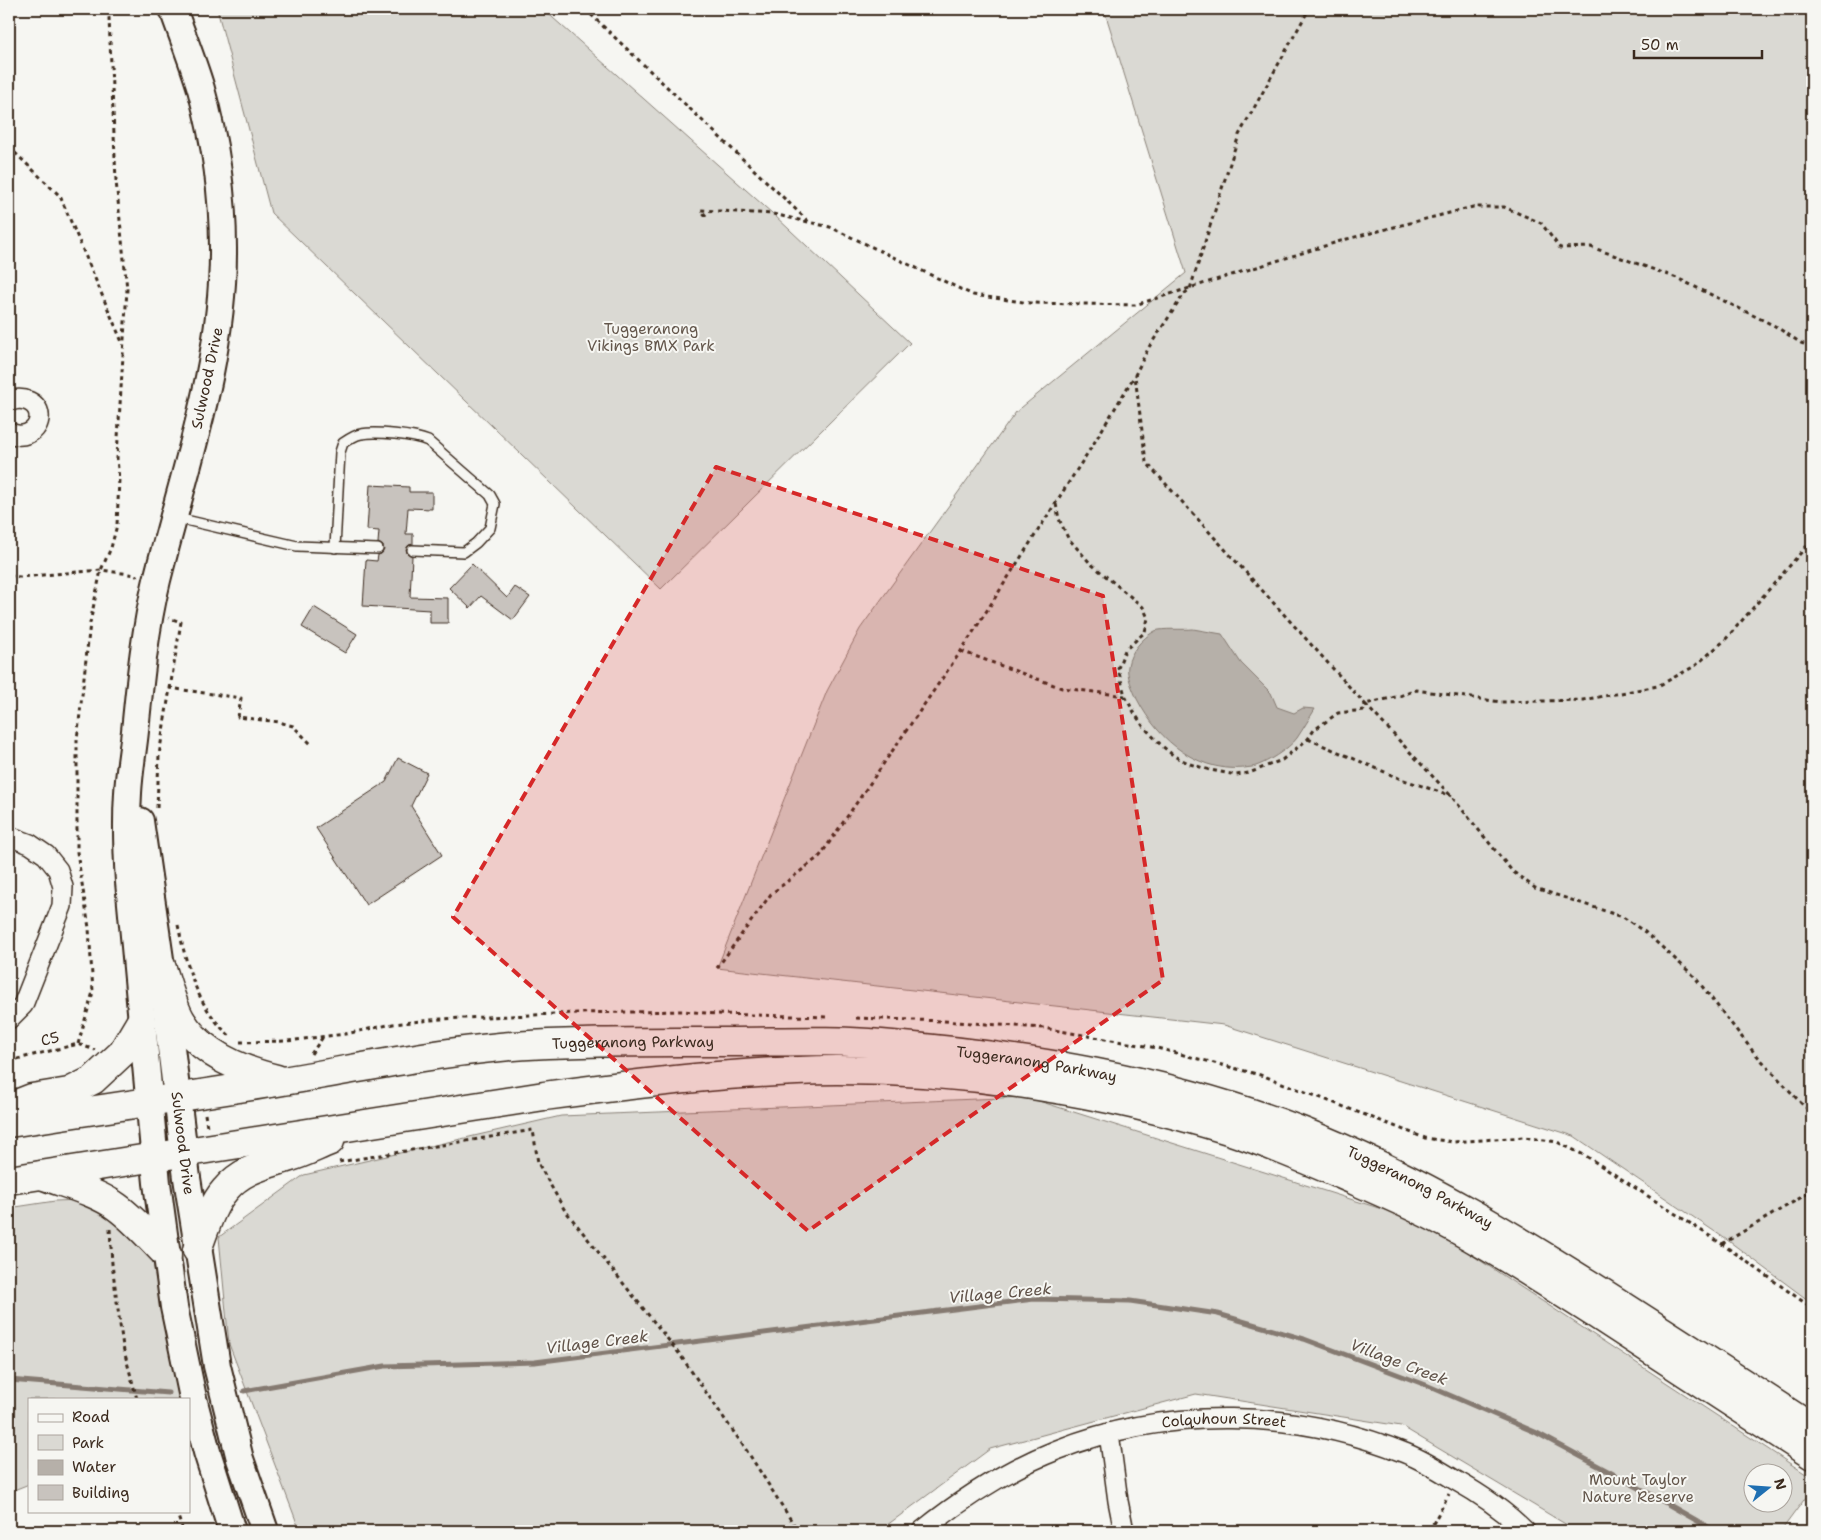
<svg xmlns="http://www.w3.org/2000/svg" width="1821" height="1540" viewBox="0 0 1821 1540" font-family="'Shantell Sans',sans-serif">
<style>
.green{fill:#dad9d3;stroke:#8a8278;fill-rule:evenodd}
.water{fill:#b6b0a9;stroke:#857a71}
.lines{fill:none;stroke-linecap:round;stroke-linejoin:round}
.stream{stroke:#857a71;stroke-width:5}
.building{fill:#c8c3be;stroke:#3b2a1e}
.lane-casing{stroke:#3b2a1e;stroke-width:12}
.street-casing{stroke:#3b2a1e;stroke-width:22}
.secondary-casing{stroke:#3b2a1e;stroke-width:30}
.highway-casing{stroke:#3b2a1e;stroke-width:31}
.path{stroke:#3b2a1e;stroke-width:3;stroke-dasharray:4 4;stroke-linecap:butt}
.lane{stroke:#f6f6f2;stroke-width:9}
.street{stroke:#f6f6f2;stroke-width:19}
.secondary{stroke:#f6f6f2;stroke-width:26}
.highway{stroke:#f6f6f2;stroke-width:28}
.marked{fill:#d62828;fill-opacity:0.2;stroke:#d62828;stroke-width:4;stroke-dasharray:10 6;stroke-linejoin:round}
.labels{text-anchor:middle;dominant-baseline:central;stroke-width:4;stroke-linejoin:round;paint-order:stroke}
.park-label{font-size:15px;fill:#63564b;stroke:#f6f6f2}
.street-label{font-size:15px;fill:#3b2a1e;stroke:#f6f6f2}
.water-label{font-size:16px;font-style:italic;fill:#605248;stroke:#f6f6f2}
</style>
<rect width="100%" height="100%" fill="#f6f6f2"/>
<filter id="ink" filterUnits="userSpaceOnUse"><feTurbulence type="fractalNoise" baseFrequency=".02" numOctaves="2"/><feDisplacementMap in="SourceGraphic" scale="10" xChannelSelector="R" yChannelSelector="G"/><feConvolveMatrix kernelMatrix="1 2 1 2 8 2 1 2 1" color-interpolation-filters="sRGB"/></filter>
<g filter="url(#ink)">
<!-- green -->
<g class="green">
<path d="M217,9H543L773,214L910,343L661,589L271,213Z"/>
<path d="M1104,9H1812V1303L1730,1242L1574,1136L1224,1025L717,968L827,691L860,629L1016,412L1186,273Z"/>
<path d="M1026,1097L1420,1221L1812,1478V1489L1781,1531H1571L1567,1525L1401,1426L1196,1394L990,1449L879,1531H300L229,1344L219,1237L304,1175L561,1116ZM1754,1472H1784V1502H1754Z"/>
<path d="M81,1200L106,1207L152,1257L179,1399H29V1484L9,1492V1208L55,1201Z"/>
</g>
<!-- water -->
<path class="water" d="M1193,629L1222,634L1241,663L1271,693L1277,707L1294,713L1303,708L1315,709C1309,719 1303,729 1297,738C1290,748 1264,765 1252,767C1201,776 1159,742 1137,699C1133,690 1126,675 1128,666C1130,652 1142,638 1155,631C1162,628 1184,630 1193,629Z"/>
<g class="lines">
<!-- stream -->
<g class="stream">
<path d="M9,1380L168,1393"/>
<path d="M244,1391L385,1366L535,1362L1034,1299L1130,1301L1218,1314L1304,1339L1426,1385L1535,1432L1643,1490L1715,1531"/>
</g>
</g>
<!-- building -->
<g class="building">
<path d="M370,485L409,487V492H432V509L408,508L406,534H413V544L409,545L406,549L407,553L412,556L410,597L448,598V623H430V610L363,606L366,560L377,561L378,555L381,554L384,550L383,546L378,543L379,531L367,530Z"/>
<path d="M472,564L507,598L515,587L530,597L513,620L481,596L470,608L449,588Z"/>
<path d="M314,607L357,634L345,653L302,627Z"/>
<path d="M398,758L427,773L411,806L442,855L366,905L316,828L386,782Z"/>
</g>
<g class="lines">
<!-- lane casing -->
<g class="lane-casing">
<g id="lane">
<path d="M177,518L297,546L378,549"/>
<path d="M335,548L340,452L343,443C349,439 355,435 361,434C376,431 414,435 428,441L490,495L495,504L490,528L476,543L464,552L412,550"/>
</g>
</g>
<!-- street casing -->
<g class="street-casing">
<g id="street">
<path d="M9,402C21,395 41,402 39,419C37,434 20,439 9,432"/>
<path d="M9,836L30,844L46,855L58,870L63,887L62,906L23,1005L9,1019"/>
<path d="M1109,1433L1118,1501L1124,1531"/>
<path id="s1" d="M922,1531C963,1498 1008,1469 1057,1450C1167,1406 1296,1409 1405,1453C1423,1460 1439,1470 1455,1480C1480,1494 1505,1511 1525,1531"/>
</g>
</g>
<!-- secondary casing -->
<g class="secondary-casing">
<g id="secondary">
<path d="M173,9C182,35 193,62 201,89C215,140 223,195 223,248C224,362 184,471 157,580C145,629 140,681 135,731C133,751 129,772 128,793C126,823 127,852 129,882L157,1183L174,1307L193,1398L207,1452L232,1531"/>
<path id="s2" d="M140,821L161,966L187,1178L217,1366L240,1459L265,1531"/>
</g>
</g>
<!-- highway casing -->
<g class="highway-casing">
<g id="highway">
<path d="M161,966C167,982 172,1005 181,1020C201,1054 240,1070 277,1079"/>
<path d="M9,1107L32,1098L69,1092L93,1080L122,1053L141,1021"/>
<path id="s3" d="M9,1123C100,1109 191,1096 283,1081C355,1069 427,1054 500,1047C576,1041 652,1042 729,1042C780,1042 831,1039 881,1044C1023,1056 1168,1079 1301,1131C1418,1177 1522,1241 1628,1309C1689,1348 1751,1388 1812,1428"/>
<path d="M42,1175C65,1184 97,1192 117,1207C135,1220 151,1239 167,1255"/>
<path d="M9,1180L544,1096C641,1083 739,1071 837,1070C968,1070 1103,1091 1228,1130C1267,1143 1305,1159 1342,1175C1374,1189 1405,1202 1436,1218C1490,1246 1542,1280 1594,1313C1667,1360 1739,1408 1812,1455"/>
<path d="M197,1250C205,1229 211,1206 225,1190C242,1169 266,1165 290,1157C304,1153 317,1146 330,1141"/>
</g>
</g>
<!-- path -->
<g class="path">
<path d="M585,9L809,222"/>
<path d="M9,147L60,196L122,342"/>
<path d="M706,216L701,210L773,214L830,227L973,295L1030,303L1135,305L1347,239L1473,207H1504L1541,223L1560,248L1591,247L1677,278L1775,326L1801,343L1812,347"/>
<path d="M1056,504L1059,519L1068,538L1090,563L1143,607L1148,618L1145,632L1125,650L1118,668L1125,696L1135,714L1143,726L1161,745L1174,756L1190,764L1210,770L1236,775L1249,773L1282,760L1308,739L1314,730L1338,713L1364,710L1365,704L1146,462L1135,376"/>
<path d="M1812,540L1725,640L1695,666L1658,686L1583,700L1501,702L1416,690L1400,696L1365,704L1452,797L1512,871L1535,888L1623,917L1645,932L1694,976L1752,1050L1800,1102L1812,1113"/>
<path d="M9,576L20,577L101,570L136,575L137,577"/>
<path d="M961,651L1062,688L1125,696"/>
<path d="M169,688L241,698L238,717L279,722L293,726L311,744"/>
<path d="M1308,739L1401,779L1452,796"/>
<path d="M157,808L159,755L181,622L169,618"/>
<path d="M178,925C187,968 197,1007 231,1037"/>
<path d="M717,968L771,894L820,856L961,651L1094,443L1135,375L1149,347L1184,294L1190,289L1239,135L1309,9"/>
<path d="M856,1018L943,1021L1043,1028L1157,1048L1264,1076L1425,1138L1453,1142L1524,1137L1557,1142L1586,1156L1722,1244L1812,1308"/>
<path d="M240,1042L287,1041L345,1034L393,1024L441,1019L578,1013L683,1011L716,1014L829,1017"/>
<path d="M78,1044L93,992L89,928L77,852V740L90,623L101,570L111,548L117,525L119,479L117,459L118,438L127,289L116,181L109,18L107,9"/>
<path d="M311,1054L323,1037"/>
<path d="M9,1061L78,1044L95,1050"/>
<path d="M205,1114L207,1127"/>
<path d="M339,1162L533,1130L538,1163L564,1209L678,1352L749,1454L798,1531"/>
<path d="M110,1229L112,1264L123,1347L137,1399"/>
<path d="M1722,1244L1812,1191"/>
<path d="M176,1511L183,1531"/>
<path d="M1429,1531L1449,1494"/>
</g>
<!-- lane -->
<use href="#lane" class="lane"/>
<!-- street -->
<use href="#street" class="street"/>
<!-- secondary -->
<use href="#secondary" class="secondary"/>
<!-- highway -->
<use href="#highway" class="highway"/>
</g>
</g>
<!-- marked area -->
<path class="marked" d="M716,467L1103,596L1163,980L808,1231L453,917Z"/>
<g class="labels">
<!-- park labels -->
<g class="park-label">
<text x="651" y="329">Tuggeranong<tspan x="651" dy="17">Vikings BMX Park</tspan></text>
<text x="1638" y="1480">Mount Taylor<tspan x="1638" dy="17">Nature Reserve</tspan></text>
</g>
<!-- street labels -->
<g class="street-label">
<text transform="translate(207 378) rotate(-78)">Sulwood Drive</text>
<text transform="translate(50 1039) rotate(-14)">C5</text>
<text stroke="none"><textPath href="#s3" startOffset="630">Tuggeranong Parkway</textPath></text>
<text stroke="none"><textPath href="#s3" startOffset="1035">Tuggeranong Parkway</textPath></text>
<text stroke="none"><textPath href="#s2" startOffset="325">Sulwood Drive</textPath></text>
<text stroke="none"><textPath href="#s3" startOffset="1440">Tuggeranong Parkway</textPath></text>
<text stroke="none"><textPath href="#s1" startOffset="329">Colquhoun Street</textPath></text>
</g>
<!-- water labels -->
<g class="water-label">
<text transform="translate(1000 1293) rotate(-5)">Village Creek</text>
<text transform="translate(597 1342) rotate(-7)">Village Creek</text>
<text transform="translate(1399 1362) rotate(21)">Village Creek</text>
</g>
</g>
<!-- margin -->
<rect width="1821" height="1540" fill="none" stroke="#f6f6f2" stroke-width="30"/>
<rect x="15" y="15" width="1791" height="1510" fill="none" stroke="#3b2a1e" stroke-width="2" filter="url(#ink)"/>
<!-- legend -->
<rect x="28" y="1398" width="162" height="115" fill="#f6f6f2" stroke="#aba49d"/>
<rect x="38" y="1414" width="25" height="8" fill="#f6f6f2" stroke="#aba49d"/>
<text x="72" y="1422" font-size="15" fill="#3b2a1e">Road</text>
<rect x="38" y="1435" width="25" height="15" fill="#dad9d3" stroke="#aba49d"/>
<text x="72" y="1448" font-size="15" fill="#3b2a1e">Park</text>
<rect x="38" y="1460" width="25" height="15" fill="#b6b0a9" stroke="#aba49d"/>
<text x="72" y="1472" font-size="15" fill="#3b2a1e">Water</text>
<rect x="38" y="1485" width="25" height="15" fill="#c8c3be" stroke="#aba49d"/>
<text x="72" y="1498" font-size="15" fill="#3b2a1e">Building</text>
<!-- north arrow -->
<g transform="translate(1768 1488) rotate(73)"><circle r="24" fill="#f6f6f2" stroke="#aba49d"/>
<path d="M0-4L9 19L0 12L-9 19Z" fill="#1f6fb2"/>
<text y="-8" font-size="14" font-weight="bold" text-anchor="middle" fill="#3b2a1e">N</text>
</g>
<!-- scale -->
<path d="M1634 50v8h128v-8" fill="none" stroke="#3b2a1e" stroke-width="2.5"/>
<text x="1641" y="50" font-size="15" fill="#3b2a1e" stroke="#f6f6f2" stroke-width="4" paint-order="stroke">50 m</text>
</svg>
